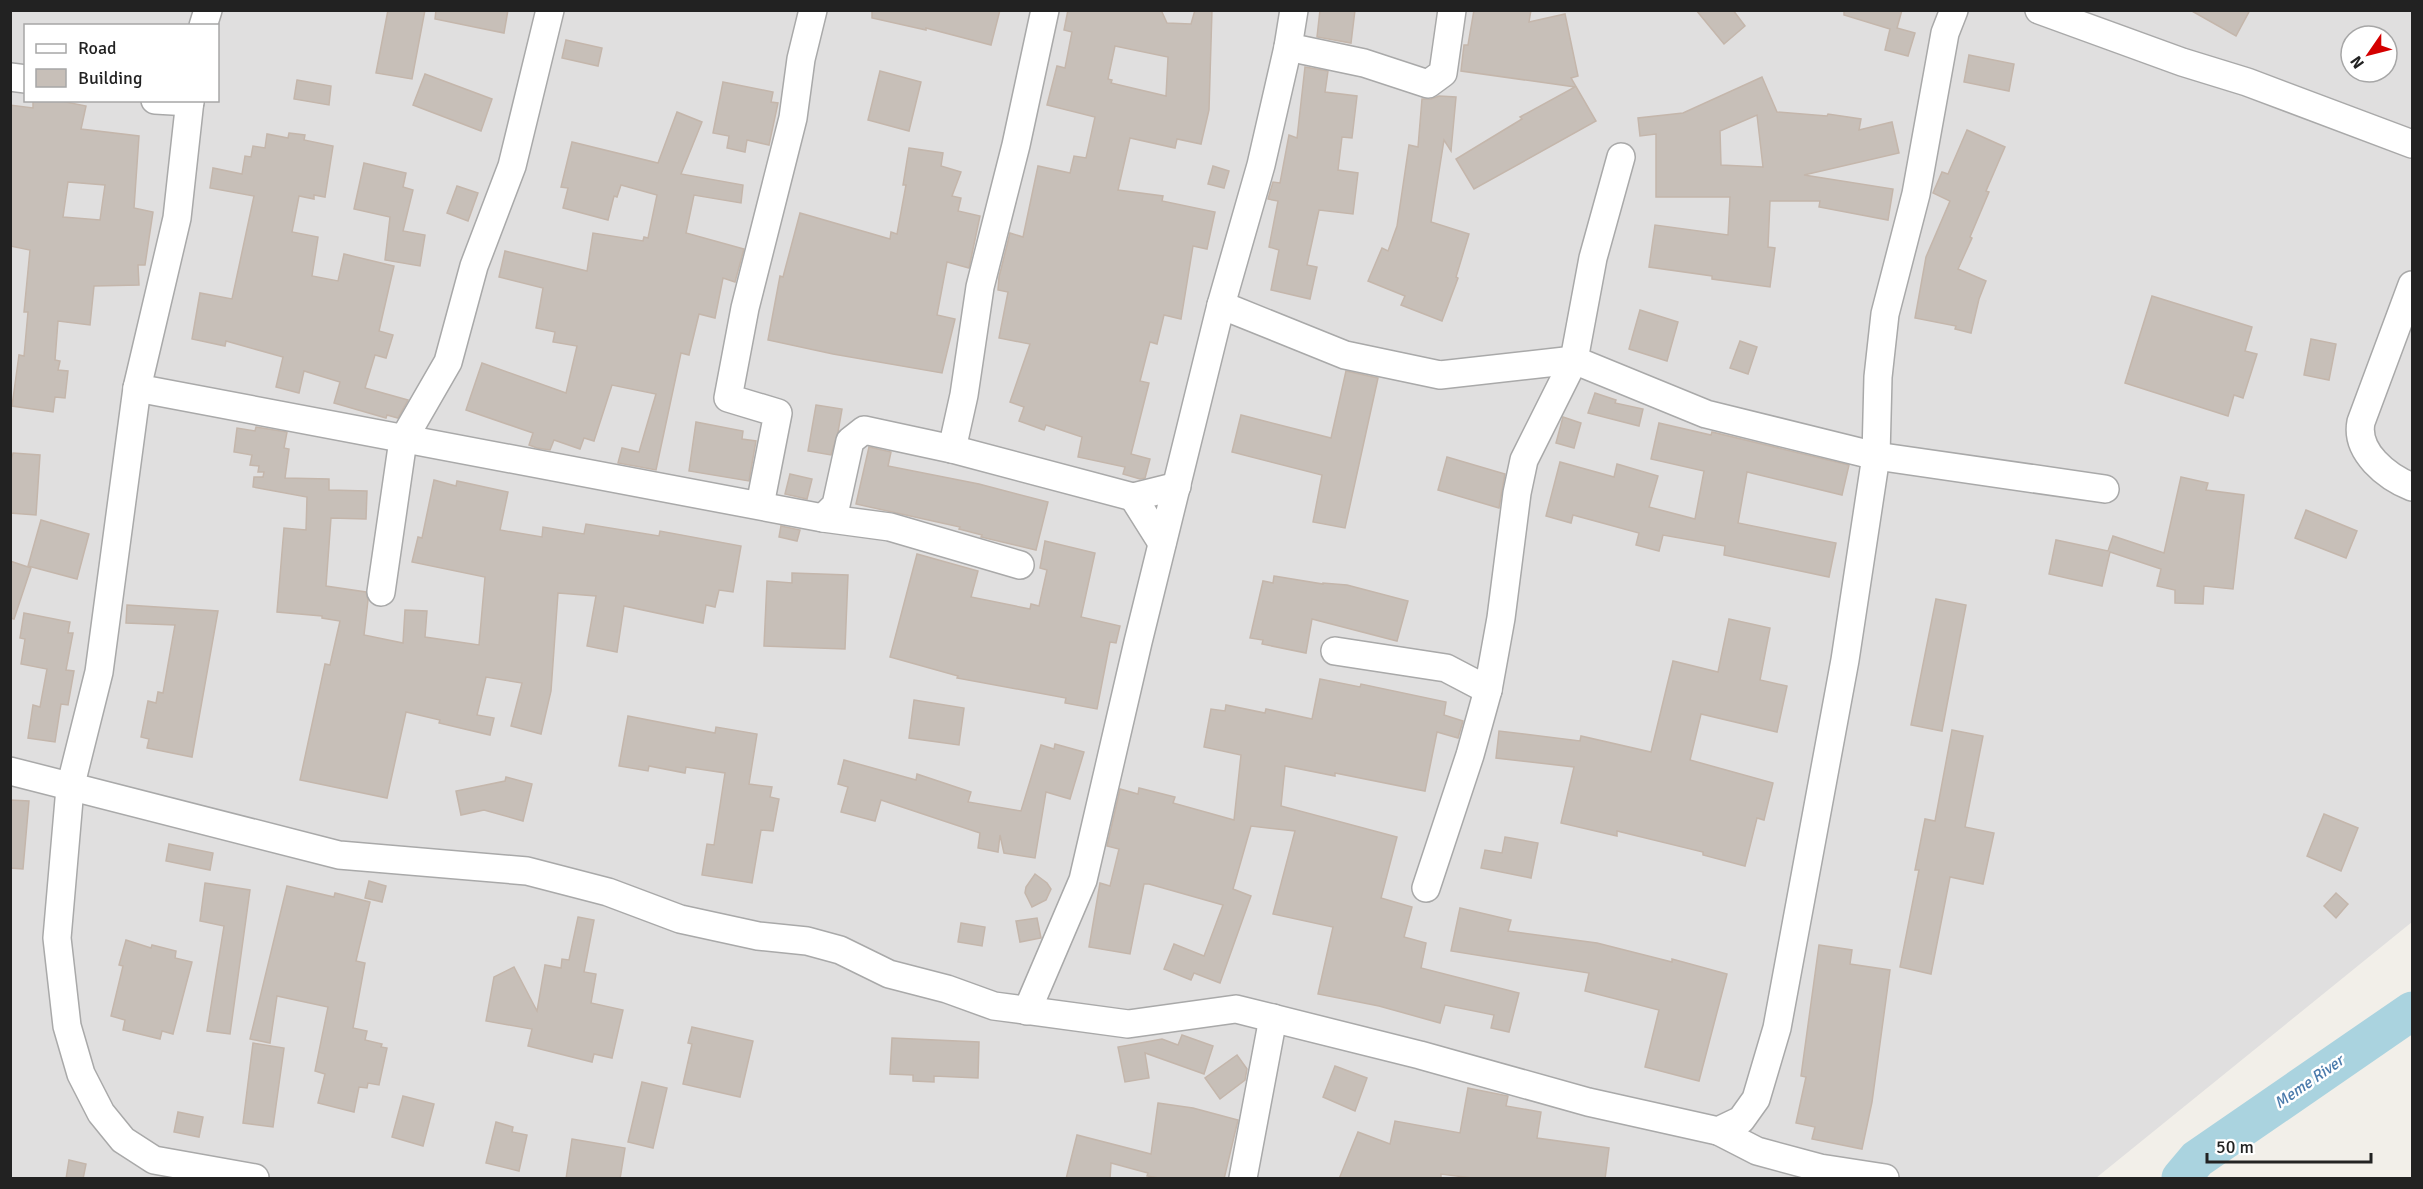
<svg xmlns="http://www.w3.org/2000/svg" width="2423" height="1189" viewBox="0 0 2423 1189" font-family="Signika,sans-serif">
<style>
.residential{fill:#e0dfdf;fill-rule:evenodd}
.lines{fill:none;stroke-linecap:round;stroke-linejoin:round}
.river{stroke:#aad3df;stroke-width:39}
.building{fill:#c7bfb8;stroke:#c4b6ab;stroke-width:1.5;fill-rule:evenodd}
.street-casing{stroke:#a9a9a9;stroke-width:30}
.street{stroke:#fff;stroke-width:27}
.labels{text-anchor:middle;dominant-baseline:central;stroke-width:5;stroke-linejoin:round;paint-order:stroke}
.water-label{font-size:16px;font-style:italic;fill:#4a7aab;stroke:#fff}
</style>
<rect width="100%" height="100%" fill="#f2efe9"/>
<!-- residential -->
<path class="residential" d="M10,11H2412V922L2096,1178H11ZM26,26H218V100H26ZM2351,36H2387V72H2351Z"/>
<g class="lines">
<!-- river -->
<path class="river" d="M2181,1178L2197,1159L2412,1011"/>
</g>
<!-- building -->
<g class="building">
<path d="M388,10H425L412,79L376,73Z"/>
<path d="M436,10H508L504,33L435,19Z"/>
<path d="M872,10H1000L991,45L926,28V30L872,18Z"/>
<path d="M1068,10H1161L1167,23L1191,24L1195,10H1212L1209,110L1201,144L1177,139L1175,148L1130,138L1118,190L1163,196L1162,201L1215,212L1207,249L1193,246L1181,319L1164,315L1157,344L1150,342L1140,381L1149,383L1131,454L1150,459L1145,478L1140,479L1123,474L1125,467L1078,457L1082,437L1046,425L1044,430L1019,421L1024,407L1010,402L1030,344L999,338L1008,292L998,290L999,277L1010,233L1023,237L1038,166L1070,173L1074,156L1086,158L1095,117L1047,105L1057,66L1065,68L1072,32L1064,30ZM1115,46L1168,57L1166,96L1111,83L1112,80L1108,79Z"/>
<path d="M1320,10H1355L1351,43L1317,37Z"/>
<path d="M1474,10H1531L1529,22L1565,14L1578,76L1571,78L1596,121L1474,189L1456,159L1522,119L1520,117L1575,87L1461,71L1464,45H1468Z"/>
<path d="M1696,10H1733L1745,26L1724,44Z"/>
<path d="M1844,10H1902L1897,28L1915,33L1908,56L1885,50L1890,29L1844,15Z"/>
<path d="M2190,10H2250L2236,36Z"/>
<path d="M566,40L602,48L598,66L562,58Z"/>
<path d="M1969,55L2014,64L2009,91L1964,82Z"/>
<path d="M1305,67L1328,71L1325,92L1357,96L1352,138L1342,137L1338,170L1358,173L1353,214L1319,210L1307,265L1317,267L1310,299L1271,290L1279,250L1269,247L1278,201L1268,199L1273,182L1280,183L1289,135L1297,138Z"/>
<path d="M880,71L921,82L909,131L868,120Z"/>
<path d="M425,74L492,99L481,131L413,105Z"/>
<path d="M1762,77L1777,112L1827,116L1828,114L1861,119L1859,130L1892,122L1899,153L1804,175L1893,189L1888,220L1819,207L1820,201H1770L1768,247L1775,248L1770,287L1712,279V276L1649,267L1655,225L1728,235L1730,197H1656V134L1640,136L1638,118L1683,113ZM1757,115L1763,167L1721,165L1720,131Z"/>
<path d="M297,80L331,86L329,105L294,99Z"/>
<path d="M723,82L773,92L771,102L778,103L769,145L747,140L745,152L727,148L729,136L713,133Z"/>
<path d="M1439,96L1456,97L1451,151L1444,140L1431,222L1469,234L1456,277L1458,278L1442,321L1401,305L1405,296L1368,281L1382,248L1388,251L1397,226L1409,145L1418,147L1422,99H1431Z"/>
<path d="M33,100H56L86,106L81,129L139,136L134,208L153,212L145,265H138L139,285L94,286L90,325L58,321L55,360L60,361L58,370L68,371L65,398L55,397L53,412L12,406L19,355L24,356L28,312H24L30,250L10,246V105L33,108ZM68,182L105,185L100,220L63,217Z"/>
<path d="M677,112L702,122L681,174L743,185L741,203L694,195L686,233L744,249L735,282L723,278L715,318L699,314L689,355L681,353L656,470L618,463L622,448L639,452L656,394L612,385L594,441L584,438L580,449L554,440L550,450L537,448L529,445L533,433L466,410L482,363L566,393L577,346L553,342L555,332L536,328L543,288L499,277L505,251L587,271L593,233L643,241L644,237L648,238L657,195L621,185L617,197L614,196L608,220L563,208L568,188L561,187L572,142L658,163Z"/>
<path d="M1967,130L2005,147L1986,191L1989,192L1970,237L1972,238L1958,269L1986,281L1979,299L1971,333L1955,329L1956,326L1915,318L1926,257L1950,201L1933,193L1942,172L1948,174Z"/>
<path d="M289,133L305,135L304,140L333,146L325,197L314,195V199L299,196L292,232L318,237L312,276L338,281L344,254L394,266L379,331L393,335L386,358L375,355L365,388L408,400L398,418L387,415L386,418L334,403L340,382L304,371L299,393L276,387L283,357L226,341L225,346L192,339L200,293L232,299L254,196L210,188L213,168L242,174L245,156L251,157L253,146L265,148L267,134L288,138Z"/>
<path d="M909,148L943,153L941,166L961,172L952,196L961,198L958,211L980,216L969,268L947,262L937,315L955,319L942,373L833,354L768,340L780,276L783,277L800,213L890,239L891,232L897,234L906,185H903Z"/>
<path d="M364,163L406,173L403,187L413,190L403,231L425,235L420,266L385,260L390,217L354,209Z"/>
<path d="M1213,166L1229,171L1224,188L1208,184Z"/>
<path d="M457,186L478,193L468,221L447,213Z"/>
<path d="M2152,296L2252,327L2245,351L2257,354L2243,398L2234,395L2228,416L2125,383Z"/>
<path d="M1640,310L1678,322L1667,361L1629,349Z"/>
<path d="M2311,339L2336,344L2329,380L2304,375Z"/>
<path d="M1740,341L1757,347L1748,374L1730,368Z"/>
<path d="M1346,371L1378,378L1345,528L1313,522L1322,475L1232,452L1241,415L1331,438Z"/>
<path d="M1595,393L1616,400L1615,403L1643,409L1639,426L1588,413Z"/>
<path d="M816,405L842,409L838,432L831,455L808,451Z"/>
<path d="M1563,417L1581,423L1574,448L1556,443Z"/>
<path d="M696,422L743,431L742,439L756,441L749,481L689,471Z"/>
<path d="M1659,423L1711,435L1712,432L1849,465L1842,495L1747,472L1738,523L1836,543L1829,577L1724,555L1725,546L1663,535L1659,551L1636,545L1639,533L1573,515L1571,523L1546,516L1560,462L1614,477L1617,464L1658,476L1649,507L1695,519L1704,471L1651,459Z"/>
<path d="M256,427L287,432L284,448L289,449L285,478L329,479V490L367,491L366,519L331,518L326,586L366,592L368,600L364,635L403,643L405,610L427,611L425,637L479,645L485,577L412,562L418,537L422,538L434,480L456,486L457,481L508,492L500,530L542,537L543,527L584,534L586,524L659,536L660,531L741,546L733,592L719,590L715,607L706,605L703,623L624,606L617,652L587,646L596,596L558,593L551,691L541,734L511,726L522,683L486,677L477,715L494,718L490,735L439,723L440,720L406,712L387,798L300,780L325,664L330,665L340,621L322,618V616L277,612L284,528L306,530L307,497L253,487L254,477H263L264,472H258L259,466L250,465L252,455L234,452L237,428L255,431Z"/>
<path d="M869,447L891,452L888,466L979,484L1048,502L1036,550L981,537L982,535L959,529L960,527L856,504Z"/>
<path d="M13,453L40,455L36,515L10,513V464Z"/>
<path d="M1447,457L1505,474L1499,508L1438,490Z"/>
<path d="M790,474L812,479L807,499L785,494Z"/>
<path d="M2181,477L2208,483L2206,490L2244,495L2233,589L2204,586L2203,604L2175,603V590L2157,586L2161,569L2110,552L2102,586L2049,574L2056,540L2108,551L2113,536L2164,553Z"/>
<path d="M2306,510L2357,531L2346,558L2295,538Z"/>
<path d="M41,520L89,534L77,579L28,566Z"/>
<path d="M781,526L800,530L797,541L779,537Z"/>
<path d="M1045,541L1095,553L1081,617L1120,626L1116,643L1110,642L1097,709L1065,703L1066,698L957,678L958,676L890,657L917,554L978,571L971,597L1030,609L1031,604L1039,606L1047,570L1040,568Z"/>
<path d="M10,561L31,568L14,619L10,618Z"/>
<path d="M792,573L848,575L845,649L764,646L767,581L792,583Z"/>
<path d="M1274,576L1323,584V583L1347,585L1408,601L1397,641L1312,619L1306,653L1262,644L1263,640L1250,638L1263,581L1273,583Z"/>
<path d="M1936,599L1966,605L1942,731L1911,725Z"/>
<path d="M127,605L218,611L192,757L147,748L149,739L141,737L148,701L156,703L158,692L163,693L175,625L126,623Z"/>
<path d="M24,613L70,622L68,633H73L66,670L74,671L68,705L61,704L55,742L28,738L33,705L40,707L47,669L21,664L25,639L20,638Z"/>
<path d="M1729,619L1770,628L1760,680L1787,686L1777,732L1701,714L1690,760L1773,783L1764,820L1757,818L1745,866L1703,855V852L1617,831V836L1561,823L1574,767L1496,758L1499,731L1580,741L1581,736L1651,752L1673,661L1718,672Z"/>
<path d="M1320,679L1360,687L1361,684L1446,702L1444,715L1463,721L1458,738L1437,732L1425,791L1335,773V776L1285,766L1281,806L1397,837L1381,898L1412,907L1404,937L1426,943L1421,968L1519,993L1509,1032L1491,1028L1494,1015L1445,1005L1440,1023L1379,1006L1318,994L1333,927L1273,914L1295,831L1251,826L1233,889L1251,896L1220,983L1194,973L1191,980L1164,969L1174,944L1204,956L1223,905L1149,884H1144L1130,954L1089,947L1100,883L1110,886L1119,849L1107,846L1120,789L1138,794L1139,788L1175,797L1173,803L1234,820L1241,755L1204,747L1211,709L1225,711L1226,705L1265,713L1266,709L1312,719Z"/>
<path d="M914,700L964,708L959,745L909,738Z"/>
<path d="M628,716L715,733L716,727L757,734L749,784L772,787L770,797L779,799L773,831L761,830L752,883L702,875L707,844L714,845L725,773L686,767L685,773L649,766L648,771L619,766Z"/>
<path d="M1952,730L1983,736L1965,827L1994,833L1983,884L1950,877L1931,974L1900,967L1919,870H1915L1925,819L1935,821Z"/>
<path d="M1055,744L1084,752L1070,799L1046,792L1035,858L1004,853L1000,835L998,852L978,848L980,833L881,800L875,821L841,812L848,787L838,784L844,760L916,780L917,774L971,792L968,802L1021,811L1041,745L1054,749Z"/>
<path d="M506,777L532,784L523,821L484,810L461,815L456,791L505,781Z"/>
<path d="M10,800L29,801L23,869L10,868Z"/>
<path d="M2324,814L2358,828L2341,871L2307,856Z"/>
<path d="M1505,837L1538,843L1531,878L1481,868L1485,850L1502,853Z"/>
<path d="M169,844L213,853L210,870L166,861Z"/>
<path d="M1035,874L1047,883L1051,889L1046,900L1032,907L1025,893L1026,887Z"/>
<path d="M369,881L386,886L382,902L365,898Z"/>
<path d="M205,883L250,890L230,1034L207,1031L224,926L200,921Z"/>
<path d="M287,886L334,897L335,893L370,902L356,961L365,963L353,1028L367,1031L365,1040L382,1044L381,1047L387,1048L379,1085L368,1083L367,1088L359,1087L354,1112L318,1103L325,1074L315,1071L328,1007L277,996L270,1043L250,1039Z"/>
<path d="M2336,893L2348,904L2336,918L2324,906Z"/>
<path d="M1460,908L1511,920L1508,931L1597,943L1672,962V959L1727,974L1699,1081L1645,1067L1659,1010L1585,991L1589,973L1451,951Z"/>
<path d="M578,917L594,920L584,972L596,974L591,1003L623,1010L612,1058L594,1054L592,1062L528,1046L532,1029L486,1021L494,977L514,967L537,1011L545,965L561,968L562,959L569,960Z"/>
<path d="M1037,918L1041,938L1020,942L1016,921Z"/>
<path d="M961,923L985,927L982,946L958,942Z"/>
<path d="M126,940L151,948L152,945L176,951L175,958L192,962L173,1034L162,1031L160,1039L123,1030L125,1020L111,1016L123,966L119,965Z"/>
<path d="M1819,945L1852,950L1850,964L1890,970L1872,1102L1862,1149L1812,1139L1815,1127L1796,1123L1806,1077L1801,1076Z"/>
<path d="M692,1027L753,1041L740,1097L683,1084L692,1044L688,1043Z"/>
<path d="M1182,1035L1213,1046L1204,1074L1145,1053L1149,1078L1125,1082L1118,1047L1162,1039L1178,1045Z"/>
<path d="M892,1038L979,1042L978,1078L934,1076V1082L913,1081V1075L890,1074Z"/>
<path d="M253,1043L284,1048L273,1127L243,1123Z"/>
<path d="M1237,1055L1247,1069L1245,1080L1220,1099L1205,1078Z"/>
<path d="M1335,1066L1367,1078L1355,1111L1323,1097Z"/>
<path d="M642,1082L667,1088L653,1148L628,1142Z"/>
<path d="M1468,1088L1508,1096L1506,1106L1541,1112L1537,1138L1609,1148L1605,1179H1480L1441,1174V1179H1339L1358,1132L1390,1144L1395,1121L1460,1133Z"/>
<path d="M403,1096L434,1104L423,1146L392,1137Z"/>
<path d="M1158,1103L1193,1108L1238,1120L1224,1179H1165L1147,1176L1148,1173L1111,1163L1110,1179H1066L1077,1135L1151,1154Z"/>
<path d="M178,1112L203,1117L199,1137L174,1132Z"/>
<path d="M496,1122L513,1127L512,1132L527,1135L519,1171L486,1163Z"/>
<path d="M572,1139L625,1148L620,1179H566Z"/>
<path d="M69,1160L86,1164L83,1179H66Z"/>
</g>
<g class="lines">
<!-- street casing -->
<g class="street-casing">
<g id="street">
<path d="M2039,10L2182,62L2247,82L2412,144"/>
<path d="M203,26L208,10"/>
<path d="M1288,47L1364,63L1428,84L1443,73L1452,10"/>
<path d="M10,77L26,79"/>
<path d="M155,100L190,102"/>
<path d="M190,100L177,218L137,388L99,672L70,788L57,938L67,1026L81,1074L101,1113L123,1140L154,1160L255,1178"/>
<path d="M2412,285L2361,422C2355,452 2387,477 2412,487"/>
<path d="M1221,305L1345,355L1440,375L1574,360L1706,414L1876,456L2105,489"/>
<path d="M137,388L823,518L890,527L1020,565"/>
<path d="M952,449L964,395L980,287L1016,145L1045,10"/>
<path d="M1133,497L1162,543"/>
<path d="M760,505L778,413L728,398L745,308L793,118L801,59L813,10"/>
<path d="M823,518L836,505L850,441L864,430L952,449L1133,497L1177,486"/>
<path d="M381,592L403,440L448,362L474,266L512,166L550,10"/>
<path d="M1335,651L1446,668L1488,690L1501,618L1517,493L1524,460L1574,360L1593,258L1621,157"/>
<path d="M10,771L339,855L527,871L608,892L680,919L758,936L807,941L840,950L889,974L947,989L994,1006L1128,1024L1236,1009L1420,1055L1588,1102L1718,1131L1741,1120L1756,1099L1777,1028L1845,660L1876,456L1878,377L1885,314L1916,194L1945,33L1954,10"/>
<path d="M1426,888L1470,755L1488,690"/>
<path d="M1027,1011L1083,880L1138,642L1221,305L1261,165L1288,47L1294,10"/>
<path d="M1718,1131L1757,1151L1820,1168L1885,1178"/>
<path d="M1243,1178L1273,1018"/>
</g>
</g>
<!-- street -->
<use href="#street" class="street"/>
</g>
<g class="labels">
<!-- water labels -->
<g class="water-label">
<text transform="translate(2309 1082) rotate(-35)">Meme River</text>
</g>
</g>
<!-- border -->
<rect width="2423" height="1189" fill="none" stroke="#222222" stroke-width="24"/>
<!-- legend -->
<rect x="24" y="24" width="195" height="78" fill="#ffffff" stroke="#a7a7a7" stroke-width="1.5"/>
<rect x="36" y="44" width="30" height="9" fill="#ffffff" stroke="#a7a7a7" stroke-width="1.5"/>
<text x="78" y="54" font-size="18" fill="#222222">Road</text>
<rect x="36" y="69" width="30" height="18" fill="#c7bfb8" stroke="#a7a7a7" stroke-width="1.5"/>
<text x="78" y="84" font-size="18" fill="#222222">Building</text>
<!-- north arrow -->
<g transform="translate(2369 54) rotate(235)"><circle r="28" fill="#ffffff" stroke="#a7a7a7" stroke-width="1.5"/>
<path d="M0-4.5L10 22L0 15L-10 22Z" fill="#d40000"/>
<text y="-9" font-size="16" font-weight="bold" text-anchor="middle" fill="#222222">N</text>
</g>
<!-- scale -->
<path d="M2207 1153v9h164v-9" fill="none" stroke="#222222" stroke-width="3"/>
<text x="2216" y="1153" font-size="18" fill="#222222" stroke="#ffffff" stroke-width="4.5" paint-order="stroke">50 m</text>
</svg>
